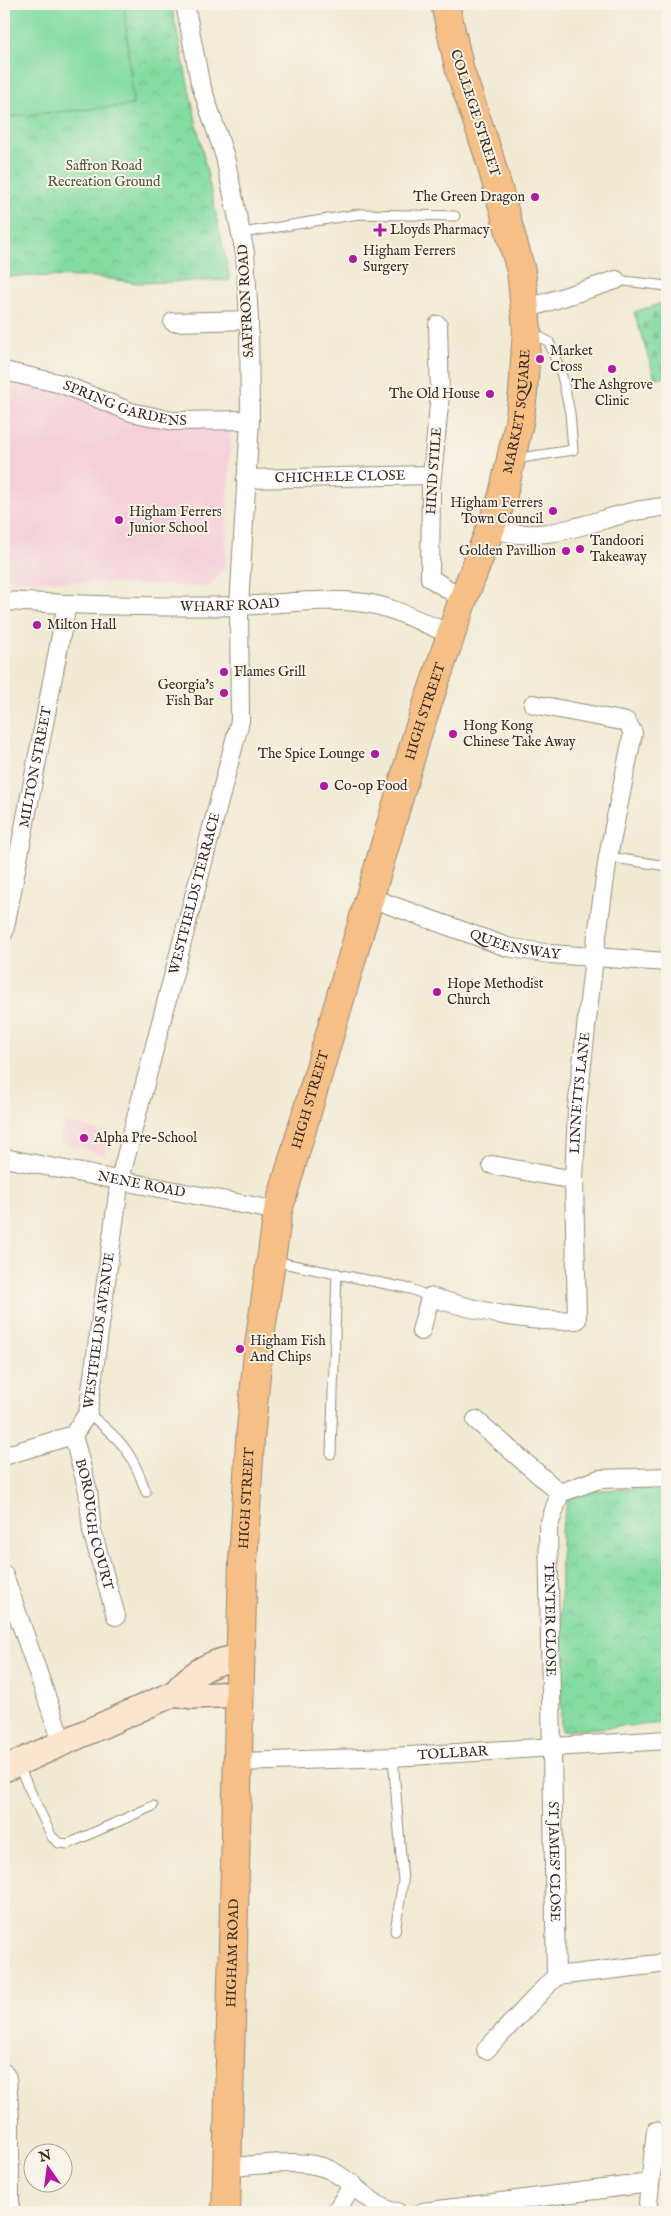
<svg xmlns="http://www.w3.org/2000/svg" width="671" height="2216" viewBox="0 0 671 2216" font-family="'IM FELL English',serif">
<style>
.built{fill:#f5cfda}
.cemetery{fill:url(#cemetery-stones);stroke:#5f8360}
.park{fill:url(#park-crowns);stroke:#5f8360}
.pitch{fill:#83dca1;stroke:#5f8360}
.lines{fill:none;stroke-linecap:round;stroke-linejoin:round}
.lane-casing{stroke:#968a78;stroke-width:11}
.street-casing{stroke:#968a78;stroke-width:20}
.secondary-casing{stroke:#968a78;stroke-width:28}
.primary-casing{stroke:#968a78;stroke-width:30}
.lane{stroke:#fff;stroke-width:9}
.street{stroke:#fff;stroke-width:18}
.secondary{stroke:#fbe5cf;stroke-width:25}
.primary{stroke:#f5bf86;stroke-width:28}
.poi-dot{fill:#b5179e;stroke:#f7f3e8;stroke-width:2}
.labels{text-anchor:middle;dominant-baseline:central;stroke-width:4;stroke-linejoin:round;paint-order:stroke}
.street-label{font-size:14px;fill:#3b2a1e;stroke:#f7f3e8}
.park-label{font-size:14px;fill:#4d563f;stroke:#f7f3e8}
.poi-label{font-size:14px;fill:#3b2a1e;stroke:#f7f3e8;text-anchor:start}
</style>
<defs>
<pattern id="cemetery-stones" width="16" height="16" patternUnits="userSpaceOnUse" patternTransform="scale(1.25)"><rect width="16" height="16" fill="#83dca1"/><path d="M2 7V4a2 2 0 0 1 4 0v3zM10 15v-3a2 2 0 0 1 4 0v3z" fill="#72bd8a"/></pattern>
<pattern id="park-crowns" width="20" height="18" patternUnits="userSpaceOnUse" patternTransform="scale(1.25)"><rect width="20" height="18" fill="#83dca1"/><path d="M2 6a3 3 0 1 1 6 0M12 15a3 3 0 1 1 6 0" fill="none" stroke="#72bd8a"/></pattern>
</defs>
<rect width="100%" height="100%" fill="#f7f3e8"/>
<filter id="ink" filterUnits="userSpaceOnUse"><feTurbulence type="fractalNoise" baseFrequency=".02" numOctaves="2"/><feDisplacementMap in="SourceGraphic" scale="10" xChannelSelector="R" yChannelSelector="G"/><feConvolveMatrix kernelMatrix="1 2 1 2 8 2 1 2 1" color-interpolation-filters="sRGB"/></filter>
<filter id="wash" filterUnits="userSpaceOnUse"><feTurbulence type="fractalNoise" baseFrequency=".0096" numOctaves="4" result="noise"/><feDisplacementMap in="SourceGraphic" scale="20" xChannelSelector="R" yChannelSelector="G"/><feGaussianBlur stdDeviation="1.12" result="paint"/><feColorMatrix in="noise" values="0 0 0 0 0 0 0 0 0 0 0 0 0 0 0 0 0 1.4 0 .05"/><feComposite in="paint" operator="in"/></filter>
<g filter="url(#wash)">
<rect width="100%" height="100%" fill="#f1ead3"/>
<!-- built -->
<g class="built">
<path d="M4,385L62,392L231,426L225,567L209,587L4,579Z"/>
<path d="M65,1121L110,1135L104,1155L59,1141Z"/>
</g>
<!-- cemetery -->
<path class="cemetery" d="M667,302V377L655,378L634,312Z"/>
<!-- park -->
<g class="park">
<path d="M4,4H171L230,280L138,283L96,277L4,276Z"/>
<path d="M667,1487V1723L561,1731V1530L568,1499L599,1490Z"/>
</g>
<!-- pitch -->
<path class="pitch" d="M4,4H124L133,105L4,117Z"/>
</g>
<g filter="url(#ink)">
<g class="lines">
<!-- lane casing -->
<g class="lane-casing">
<g id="lane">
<path d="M242,233L359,214L455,216"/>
<path d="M616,280L667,286"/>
<path d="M514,459L573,450L570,413L562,376L549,342L531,332"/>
<path d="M608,857L667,866"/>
<path d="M273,1261L411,1289L430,1297"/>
<path d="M88,1413C121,1440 132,1451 146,1492"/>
<path d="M331,1454L337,1273"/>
<path d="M393,1757L403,1881L395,1931"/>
<path d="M18,1765L52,1837L59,1843L68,1844L153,1806"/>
</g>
</g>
<!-- street casing -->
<g class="street-casing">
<g id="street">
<path d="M526,309L616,280"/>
<path d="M173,322L249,320"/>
<path d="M438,325L440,395L431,486L430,578L463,599"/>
<path id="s1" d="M4,371L62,384L131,412L173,421L250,420"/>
<path id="s2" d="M246,479L432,475"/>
<path d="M492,528C540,546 590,521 636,511C647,509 657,508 667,506"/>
<path id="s3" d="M4,601C82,605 162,608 240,606C281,604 324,597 365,603C395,607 423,624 451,634"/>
<path id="s4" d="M368,897L507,947L550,954L667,962"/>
<path id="s5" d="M4,932L67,604"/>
<path id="s6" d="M4,1158L278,1211"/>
<path d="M492,1165L574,1180"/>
<path id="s7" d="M421,1331L430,1297C479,1311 526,1323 577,1320L574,1180L577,1109L594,957L608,857L633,733L627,722L533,704"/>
<path d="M476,1420L560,1493"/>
<path id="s8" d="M73,1435L88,1491L92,1531L116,1616"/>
<path id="s9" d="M4,1456L73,1435L88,1413L120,1179L240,721L239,606L250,420L249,320L245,253L225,157L200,82L185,4"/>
<path id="s10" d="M667,1477L599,1479L560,1493L548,1528L556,1976L667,1963"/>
<path d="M4,1575L62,1742"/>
<path id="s11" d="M238,1762L393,1757L667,1740"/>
<path d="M486,2050L556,1976"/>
<path d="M4,2073L7,2078L10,2119V2212"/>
<path d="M228,2167C257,2166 304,2157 330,2170C352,2180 375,2211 397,2212"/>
<path d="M648,2203L656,2131"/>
<path d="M338,2208L353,2184"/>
<path d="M423,2212L650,2183"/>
</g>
</g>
<!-- secondary casing -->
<g class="secondary-casing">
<g id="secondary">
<path d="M175,1693L192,1696L239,1694"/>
<path d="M4,1769L175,1693C192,1673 213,1660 240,1658"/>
</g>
</g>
<!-- primary casing -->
<g class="primary-casing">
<g id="primary">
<path id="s12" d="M226,2212L243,1562L250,1440L258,1352L278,1211L418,732L463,599L502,499L519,423L523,393L527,329L521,271L488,153L460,71L445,4"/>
</g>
</g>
<!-- lane -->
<use href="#lane" class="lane"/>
<!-- street -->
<use href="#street" class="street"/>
<!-- secondary -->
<use href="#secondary" class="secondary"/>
<!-- primary -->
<use href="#primary" class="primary"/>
</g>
</g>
<!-- markers -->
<g class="poi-dot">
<circle cx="535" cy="197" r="5"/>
<path d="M377.5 222.5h5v5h5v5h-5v5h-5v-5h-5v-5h5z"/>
<circle cx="353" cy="259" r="5"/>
<circle cx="540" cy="359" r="5"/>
<circle cx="612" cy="369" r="5"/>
<circle cx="490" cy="394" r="5"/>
<circle cx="553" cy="511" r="5"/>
<circle cx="119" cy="520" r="5"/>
<circle cx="580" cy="549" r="5"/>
<circle cx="566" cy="551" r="5"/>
<circle cx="37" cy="625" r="5"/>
<circle cx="224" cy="672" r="5"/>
<circle cx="224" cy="693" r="5"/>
<circle cx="453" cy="734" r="5"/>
<circle cx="375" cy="754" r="5"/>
<circle cx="324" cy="786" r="5"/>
<circle cx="437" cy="992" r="5"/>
<circle cx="84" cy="1138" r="5"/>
<circle cx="240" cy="1349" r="5"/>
</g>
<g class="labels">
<!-- street labels -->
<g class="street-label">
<text transform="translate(475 113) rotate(72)">COLLEGE STREET</text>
<text transform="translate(246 301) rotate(-93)">SAFFRON ROAD</text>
<text stroke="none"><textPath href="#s1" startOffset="126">SPRING GARDENS</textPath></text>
<text stroke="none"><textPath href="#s12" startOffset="1839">MARKET SQUARE</textPath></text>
<text transform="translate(434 471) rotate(-86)">HIND STILE</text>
<text stroke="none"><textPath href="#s2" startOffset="94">CHICHELE CLOSE</textPath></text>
<text stroke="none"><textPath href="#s3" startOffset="226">WHARF ROAD</textPath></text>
<text stroke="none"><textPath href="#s12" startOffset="1524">HIGH STREET</textPath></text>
<text stroke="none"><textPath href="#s5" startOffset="168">MILTON STREET</textPath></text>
<text stroke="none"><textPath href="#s9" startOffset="630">WESTFIELDS TERRACE</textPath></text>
<text stroke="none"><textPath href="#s4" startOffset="155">QUEENSWAY</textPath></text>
<text stroke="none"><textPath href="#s7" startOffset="412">LINNETTS LANE</textPath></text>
<text stroke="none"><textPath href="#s12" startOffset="1119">HIGH STREET</textPath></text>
<text stroke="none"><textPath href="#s6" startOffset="140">NENE ROAD</textPath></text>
<text stroke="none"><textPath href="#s9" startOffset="182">WESTFIELDS AVENUE</textPath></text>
<text stroke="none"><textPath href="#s12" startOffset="714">HIGH STREET</textPath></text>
<text stroke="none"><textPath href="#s8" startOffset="92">BOROUGH COURT</textPath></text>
<text stroke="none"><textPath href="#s10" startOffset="238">TENTER CLOSE</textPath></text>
<text stroke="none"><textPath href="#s11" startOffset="215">TOLLBAR</textPath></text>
<text stroke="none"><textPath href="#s10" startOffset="480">ST JAMES' CLOSE</textPath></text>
<text stroke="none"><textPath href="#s12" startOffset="259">HIGHAM ROAD</textPath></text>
</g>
<!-- park labels -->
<g class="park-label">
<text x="104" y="166">Saffron Road<tspan x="104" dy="16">Recreation Ground</tspan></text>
</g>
<!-- poi labels -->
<g class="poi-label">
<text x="525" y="197" text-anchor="end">The Green Dragon</text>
<text x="390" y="230">Lloyds Pharmacy</text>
<text x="363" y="251">Higham Ferrers<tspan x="363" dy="16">Surgery</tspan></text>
<text x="550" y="351">Market<tspan x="550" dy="16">Cross</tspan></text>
<text x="612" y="385" text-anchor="middle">The Ashgrove<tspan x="612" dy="16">Clinic</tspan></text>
<text x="480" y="394" text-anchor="end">The Old House</text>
<text x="543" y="503" text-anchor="end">Higham Ferrers<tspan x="543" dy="16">Town Council</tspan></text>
<text x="129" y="512">Higham Ferrers<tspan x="129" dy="16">Junior School</tspan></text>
<text x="590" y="541">Tandoori<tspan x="590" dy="16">Takeaway</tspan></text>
<text x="556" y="551" text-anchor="end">Golden Pavillion</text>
<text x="47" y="625">Milton Hall</text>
<text x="234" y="672">Flames Grill</text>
<text x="214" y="685" text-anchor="end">Georgia's<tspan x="214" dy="16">Fish Bar</tspan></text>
<text x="463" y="726">Hong Kong<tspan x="463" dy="16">Chinese Take Away</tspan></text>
<text x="365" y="754" text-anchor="end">The Spice Lounge</text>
<text x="334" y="786">Co-op Food</text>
<text x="447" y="984">Hope Methodist<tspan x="447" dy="16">Church</tspan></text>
<text x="94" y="1138">Alpha Pre-School</text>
<text x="250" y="1341">Higham Fish<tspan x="250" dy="16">And Chips</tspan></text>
</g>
</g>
<!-- margin -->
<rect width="671" height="2216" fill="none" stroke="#f7f3e8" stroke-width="20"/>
<!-- north arrow -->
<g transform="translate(48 2168) rotate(346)"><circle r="24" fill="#f7f3e8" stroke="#aca397"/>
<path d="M0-4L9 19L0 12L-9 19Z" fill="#b5179e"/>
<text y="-8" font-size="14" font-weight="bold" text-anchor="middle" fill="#3b2a1e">N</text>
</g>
</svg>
